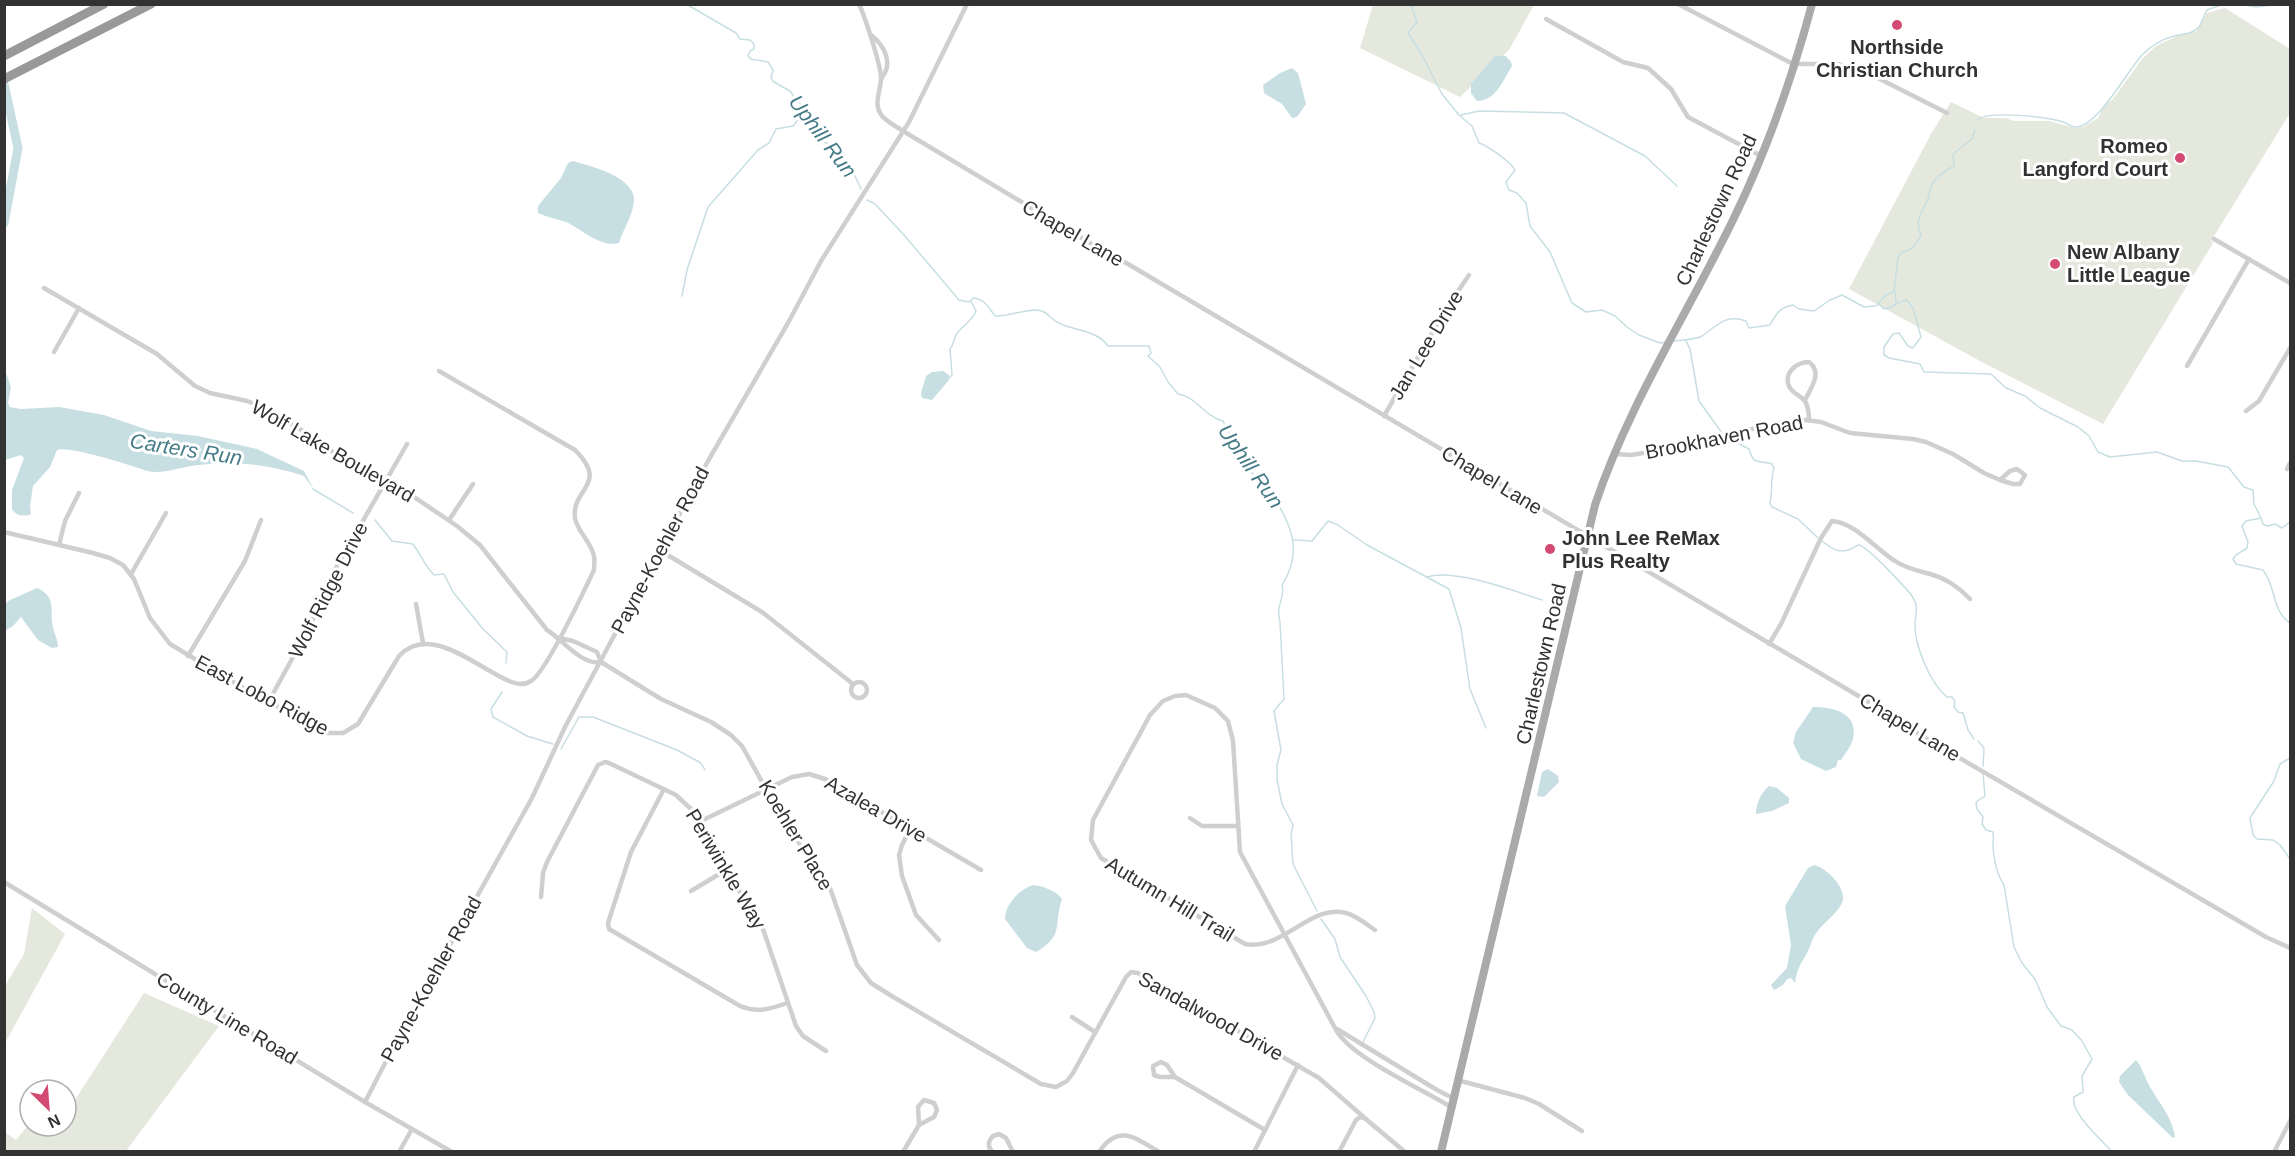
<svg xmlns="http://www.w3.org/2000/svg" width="2295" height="1156" viewBox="0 0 2295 1156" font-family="Helvetica,sans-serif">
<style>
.green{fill:#e5e8dd}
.water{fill:#c7dee2}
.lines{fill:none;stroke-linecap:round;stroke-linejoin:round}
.stream{stroke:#c7dee2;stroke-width:1.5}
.river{stroke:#c7dee2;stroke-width:9}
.street{stroke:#cfcfcf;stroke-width:4.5}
.primary{stroke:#aaa;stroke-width:8}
.highway{stroke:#999;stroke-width:9}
.poi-dot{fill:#d34b72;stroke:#fff;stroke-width:2}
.labels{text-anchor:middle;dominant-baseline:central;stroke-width:6;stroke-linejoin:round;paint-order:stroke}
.poi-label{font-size:20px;font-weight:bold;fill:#323232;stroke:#fff;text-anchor:start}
.street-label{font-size:20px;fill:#323232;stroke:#fff}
.water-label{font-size:21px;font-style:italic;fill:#457b87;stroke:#fff}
</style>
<rect width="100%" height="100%" fill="#fff"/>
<!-- green -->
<g class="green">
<path d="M1373,5H1534L1509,50L1460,97L1360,48Z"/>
<path d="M2225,8L2290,49V113L2211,241L2213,243L2103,424L1980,361L1849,289L1931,134L1951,102L1984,118H2006L2014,121H2049L2075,128L2083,127L2098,118L2104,106L2113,99L2142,59L2156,46L2179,35L2196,32L2207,13Z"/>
<path d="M32,908L65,934L5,1043V986L24,954Z"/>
<path d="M144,993L219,1026L126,1151H5V1132L16,1140L30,1123V1126H66V1103L71,1106Z"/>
</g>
<!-- water -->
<g class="water">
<path d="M1495,56H1506L1511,62L1512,66C1503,80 1496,101 1477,101L1471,93V84Z"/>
<path d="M1292,68L1298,73L1306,104L1297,117L1292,118L1282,104L1264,93L1263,85L1280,73Z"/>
<path d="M573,161C590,166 633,176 634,199C634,214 623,229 619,243C600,248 582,229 566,222C557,219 547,217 538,213V206L561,178L568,163Z"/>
<path d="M5,370L11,387L8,403L10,407L21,409L59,407L104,415L151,431L198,436L257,449L304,471L314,490L304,476C268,464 237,461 199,465C183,466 160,476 144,470C131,465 67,445 57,450L50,467L33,486L30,506L31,514C26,517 15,516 12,509V490L24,458L21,455L5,460Z"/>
<path d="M943,371L949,375V380L932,400L922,398L921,393L926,376L932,372Z"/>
<path d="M37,588C58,597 49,612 53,627C54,634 58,639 58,647L52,648L38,640L21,617L13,626L5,631V605L8,601Z"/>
<path d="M1813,707C1831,707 1859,712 1853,738C1852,745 1845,754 1841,760H1838L1836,767L1826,771L1801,759L1793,743L1796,732Z"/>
<path d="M1548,769L1558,776L1559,782L1544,797L1537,796L1542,772Z"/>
<path d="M1769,786L1777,788L1789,798V803L1772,811L1756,814C1756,803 1761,793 1769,786Z"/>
<path d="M1814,865C1827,868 1848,889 1842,903C1837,914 1824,922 1817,932C1812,938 1811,946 1807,953C1800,965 1797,969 1795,983L1791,978L1787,979L1783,985L1774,990L1771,985L1787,968L1791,945L1785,906L1808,868Z"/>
<path d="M1033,885C1043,886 1057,891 1062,899C1053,926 1065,935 1036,952L1027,948L1005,919C1005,904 1020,889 1033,885Z"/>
<path d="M2136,1060C2142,1067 2143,1073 2147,1081C2156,1100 2172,1115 2175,1137L2173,1138L2128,1095L2119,1082L2120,1076Z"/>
</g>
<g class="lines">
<!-- stream -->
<g class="stream">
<path d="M686,4L736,33L740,39L750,40L754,44V49L750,51L748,56L751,59L768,62L773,70L771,78L774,82L790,91L798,102L804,106L824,142L831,145L840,157L849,163L861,189"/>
<path d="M1409,4L1412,8L1417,22L1408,33L1421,53L1442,94L1459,115L1472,126L1479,143C1488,146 1511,162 1515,170L1506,182L1509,190L1517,193L1526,203L1530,226L1550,252L1572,303L1586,312L1602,310L1615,316L1627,327L1639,335L1660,343L1666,342"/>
<path d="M2241,4L2256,7L2280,4"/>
<path d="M1461,115L1479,111L1564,113L1645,156L1677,186"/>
<path d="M1977,120C1989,110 2047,117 2063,122C2067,123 2071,127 2075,127C2097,128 2128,70 2142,55C2151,46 2162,39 2174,36C2183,33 2192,35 2199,27C2202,23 2204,15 2207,10L2224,4"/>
<path d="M867,200L875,204L904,235L959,300L969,302L973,298C985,299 988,307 995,316C1010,317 1028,307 1042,311C1048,313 1054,322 1061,324C1077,331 1098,331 1108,346H1149L1151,353L1148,356L1160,367L1168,382L1178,394C1196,396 1205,417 1223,421L1230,435L1244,453L1252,473L1259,479L1265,481C1284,516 1308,544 1282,585C1286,599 1275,603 1280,622L1284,699L1274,711L1281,750L1277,765V779L1282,804L1293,825L1291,834L1293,864L1317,911"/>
<path d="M1895,292L1896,302"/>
<path d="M682,296L687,270L708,207L758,150L769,143L776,129L793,126L805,111"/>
<path d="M1879,304L1884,309C1893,308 1898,301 1907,300L1913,308L1921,337L1913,348L1908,346L1899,333L1893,334L1884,347V355L1889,358L1920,364L1924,372L1991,374L2006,388L2025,396L2040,408L2078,427L2089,436L2098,452L2110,457L2157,452L2182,461H2196L2228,467L2244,487L2253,490L2254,504L2261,518L2246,521L2242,526L2248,542L2247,548L2236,555L2233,559L2236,564L2263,570C2276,586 2272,612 2290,623"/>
<path d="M1673,341C1682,340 1695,340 1702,336C1718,325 1725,314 1746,321L1749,328L1770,325C1776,314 1780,307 1793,305L1799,309L1814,311L1830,300L1842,295L1864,307L1876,306L1886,295L1894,291L1898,257L1902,252C1912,251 1917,244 1921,235C1914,218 1922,214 1928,199C1930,195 1929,189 1932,185C1936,176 1946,171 1954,166L1953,154L1972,139L1975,130"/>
<path d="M1686,341L1690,349L1699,401L1722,433"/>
<path d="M949,378L952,375L950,349C954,345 953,340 956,335C962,326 972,321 976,311L971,301"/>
<path d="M1728,438L1749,449C1754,467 1759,459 1772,464L1774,468C1770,479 1773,491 1770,503L1772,507L1798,519L1818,538"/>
<path d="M313,489L353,513"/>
<path d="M2261,518L2263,524L2267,526L2275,524L2282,528L2290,522"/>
<path d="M375,520L392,541L413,544C421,555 425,566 434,575L444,574L453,592L483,629L507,652L506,663"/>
<path d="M1294,540L1312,541L1328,521L1338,525L1367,545L1449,589L1461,628L1470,689L1486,728"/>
<path d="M1822,541C1832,549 1839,554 1851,549C1853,548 1857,545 1859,545C1867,546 1906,588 1912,596C1919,606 1916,612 1915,623C1914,645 1930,683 1947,697H1952L1955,701L1954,707L1958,712L1963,713L1968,730L1974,739"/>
<path d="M1427,577C1454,568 1514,591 1542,600"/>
<path d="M502,692L491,709L493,717L527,736L553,744"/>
<path d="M1978,741L1984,748L1983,766"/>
<path d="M561,749L579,717H593L677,750L701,763L705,770"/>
<path d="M2290,758L2280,764L2274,781L2250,818L2253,835L2257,839L2273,840L2280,845L2290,859"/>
<path d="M1983,773L1985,796L1976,802L1977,809L1983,817L1982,824L1986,830L1993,832C1994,838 1993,841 1993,847C1994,859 1997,875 2004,885L2014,947L2022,963L2035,979L2047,1007L2061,1026L2072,1030L2082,1041L2092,1059L2082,1076L2083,1092L2074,1097C2070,1113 2102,1140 2112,1152"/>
<path d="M1321,919L1335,939L1340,957L1366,996L1374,1012L1375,1018L1363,1042"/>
</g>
<!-- river -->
<path class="river" d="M4,84L18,148L4,223"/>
<!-- street -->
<g class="street">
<path d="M859,4C865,17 882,68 881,80C880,93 873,104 882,116C888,123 901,129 908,134L1100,249L1128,264L1867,701L1910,729L2266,937L2290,948"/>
<path d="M1678,4L1789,62L1795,64H1837L1860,69L1947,113"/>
<path d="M1546,19L1623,62L1648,68L1671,89L1688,117L1761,156"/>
<path d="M871,35C885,46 894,64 881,79"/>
<path d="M2214,239L2290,283"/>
<path d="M44,288L157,354L195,386L210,393L247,401L260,406L315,438L343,460L377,472L457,526L480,545L547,630C562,639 582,666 601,662"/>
<path d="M54,352L79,308"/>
<path d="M2187,366L2249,259"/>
<path d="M1805,400C1811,388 1823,372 1809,362C1796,362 1782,374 1790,388C1794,394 1801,396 1805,401C1808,406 1809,414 1809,420"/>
<path d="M2246,411L2259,401L2290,348"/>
<path d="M1384,416L1446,309L1469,275"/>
<path d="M1615,454L1631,455L1643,453L1779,423L1806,420L1821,422L1850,433L1913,439L1926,442L1953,454L1984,473L2000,480"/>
<path d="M2017,469L2025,475L2020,484H2013L2000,480L2010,471Z"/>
<path d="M2287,469L2290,463"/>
<path d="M449,520L473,484"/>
<path d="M4,532L93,553L110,558L123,565L134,579L150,618L170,644L245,689L327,733H343L358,724L399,656C430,623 476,667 509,681C517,684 523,686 531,681C546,672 585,589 594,570C594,565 595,560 594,556C591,542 577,531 575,518C571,488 610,485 575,450L439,371"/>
<path d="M59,545L65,521L79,493"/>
<path d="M661,551L762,612L853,684"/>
<path d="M131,574L166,513"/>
<path d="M416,604L423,643"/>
<path d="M559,638L573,641L597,652L601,662"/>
<path d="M1769,644L1781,624L1821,538L1832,521C1854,522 1877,550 1895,561C1905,568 1919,571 1930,574C1945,578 1960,588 1970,599"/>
<path d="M188,656L245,561L261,520"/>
<path d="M601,662L661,699L711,722L731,735L742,746L784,821L830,888L857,965L871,983L890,995L1041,1084L1056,1087L1067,1081L1073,1073L1126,977L1131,972L1138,973L1319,1078L1375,1127"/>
<circle cx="859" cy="690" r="8"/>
<path d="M269,701L310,626L333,573L407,444"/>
<path d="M664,789L631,852L608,923L609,929L740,1006C757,1013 771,1009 787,1003"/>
<path d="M1190,818L1202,826H1237"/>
<path d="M699,822L792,777L809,774L825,779L981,870"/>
<path d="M910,829L902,845L899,855L902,876L916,915L939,940"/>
<path d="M4,882L365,1102L452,1152"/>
<path d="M691,891L726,870"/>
<path d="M541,897L543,873L547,862L598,765L605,762L609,763L676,795L692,810L726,870L763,929L796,1026L803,1036L826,1051"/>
<path d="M1375,930C1366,924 1357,916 1346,913C1311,903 1283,951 1245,944L1101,858L1091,840L1093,820L1150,715L1163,701L1175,696L1186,695L1215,708L1228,721L1233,741L1240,852L1335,1028C1349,1057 1422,1089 1451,1107"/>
<path d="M1072,1017L1095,1032"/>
<path d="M1337,1029L1437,1090L1453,1098"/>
<path d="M1161,1062L1167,1065L1175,1077H1160L1154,1075L1153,1066Z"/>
<path d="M1175,1077L1265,1130"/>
<path d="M1457,1080L1525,1098L1539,1104L1582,1131"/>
<path d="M924,1100L934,1103L937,1110L934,1117L919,1125L918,1107Z"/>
<path d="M365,1102L397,1040L532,798L565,727L708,461L788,323L821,261L909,122L967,4"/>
<path d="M1373,1125L1405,1152"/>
<path d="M399,1152L412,1129"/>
<path d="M903,1152L919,1125"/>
<path d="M993,1152C987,1147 988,1141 993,1136L999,1134L1006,1138L1013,1152"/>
<path d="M1099,1152C1118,1123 1136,1138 1159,1152"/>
<path d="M1254,1152L1298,1065"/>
<path d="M1339,1152L1356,1120L1360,1117L1364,1118"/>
<path d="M2274,1152L2290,1121"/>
</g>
<!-- primary -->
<path class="primary" d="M1441,1152L1595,505C1628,406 1686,316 1732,222C1766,153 1792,79 1812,4"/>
<!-- highway -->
<g class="highway">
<path d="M4,56L104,4"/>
<path d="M4,79L151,4"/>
</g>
</g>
<!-- markers -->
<g class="poi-dot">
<circle cx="1897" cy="25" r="6"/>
<circle cx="2180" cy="158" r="6"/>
<circle cx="2055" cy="264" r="6"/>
<circle cx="1550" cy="549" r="6"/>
</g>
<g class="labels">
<!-- poi labels -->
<g class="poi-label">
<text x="1897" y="47" text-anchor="middle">Northside<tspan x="1897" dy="23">Christian Church</tspan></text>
<text x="2168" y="146" text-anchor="end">Romeo<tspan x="2168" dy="23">Langford Court</tspan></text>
<text x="2067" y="252">New Albany<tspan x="2067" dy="23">Little League</tspan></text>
<text x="1562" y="538">John Lee ReMax<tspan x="1562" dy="23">Plus Realty</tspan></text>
</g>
<!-- street labels -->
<g class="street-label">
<text transform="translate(1716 210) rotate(-65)">Charlestown Road</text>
<text transform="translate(1073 233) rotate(30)">Chapel Lane</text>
<text transform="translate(1426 345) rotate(-59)">Jan Lee Drive</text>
<text transform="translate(1724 437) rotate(-11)">Brookhaven Road</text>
<text transform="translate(333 451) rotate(30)">Wolf Lake Boulevard</text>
<text transform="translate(1492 480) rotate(31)">Chapel Lane</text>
<text transform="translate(660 550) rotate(-62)">Payne-Koehler Road</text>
<text transform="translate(328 590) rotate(-63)">Wolf Ridge Drive</text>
<text transform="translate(1541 664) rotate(-77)">Charlestown Road</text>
<text transform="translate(262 695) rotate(28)">East Lobo Ridge</text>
<text transform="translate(1910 727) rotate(31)">Chapel Lane</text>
<text transform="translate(876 809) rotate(30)">Azalea Drive</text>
<text transform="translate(796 835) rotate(59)">Koehler Place</text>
<text transform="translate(726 869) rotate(59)">Periwinkle Way</text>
<text transform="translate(1170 899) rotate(31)">Autumn Hill Trail</text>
<text transform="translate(431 979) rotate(-61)">Payne-Koehler Road</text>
<text transform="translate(1211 1016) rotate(29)">Sandalwood Drive</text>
<text transform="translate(227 1018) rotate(31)">County Line Road</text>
</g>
<!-- water labels -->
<g class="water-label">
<text transform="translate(823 136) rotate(53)">Uphill Run</text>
<text transform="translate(186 449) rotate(9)">Carters Run</text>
<text transform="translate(1251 466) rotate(55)">Uphill Run</text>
</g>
</g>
<!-- border -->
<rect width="2295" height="1156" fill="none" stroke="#323232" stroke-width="12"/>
<!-- north arrow -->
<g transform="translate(48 1108) rotate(155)"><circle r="28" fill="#ffffff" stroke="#adadad" stroke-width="1.5"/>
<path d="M0-4.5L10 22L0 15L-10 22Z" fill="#d34b72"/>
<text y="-9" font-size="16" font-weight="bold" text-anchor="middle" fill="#323232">N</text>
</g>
</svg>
